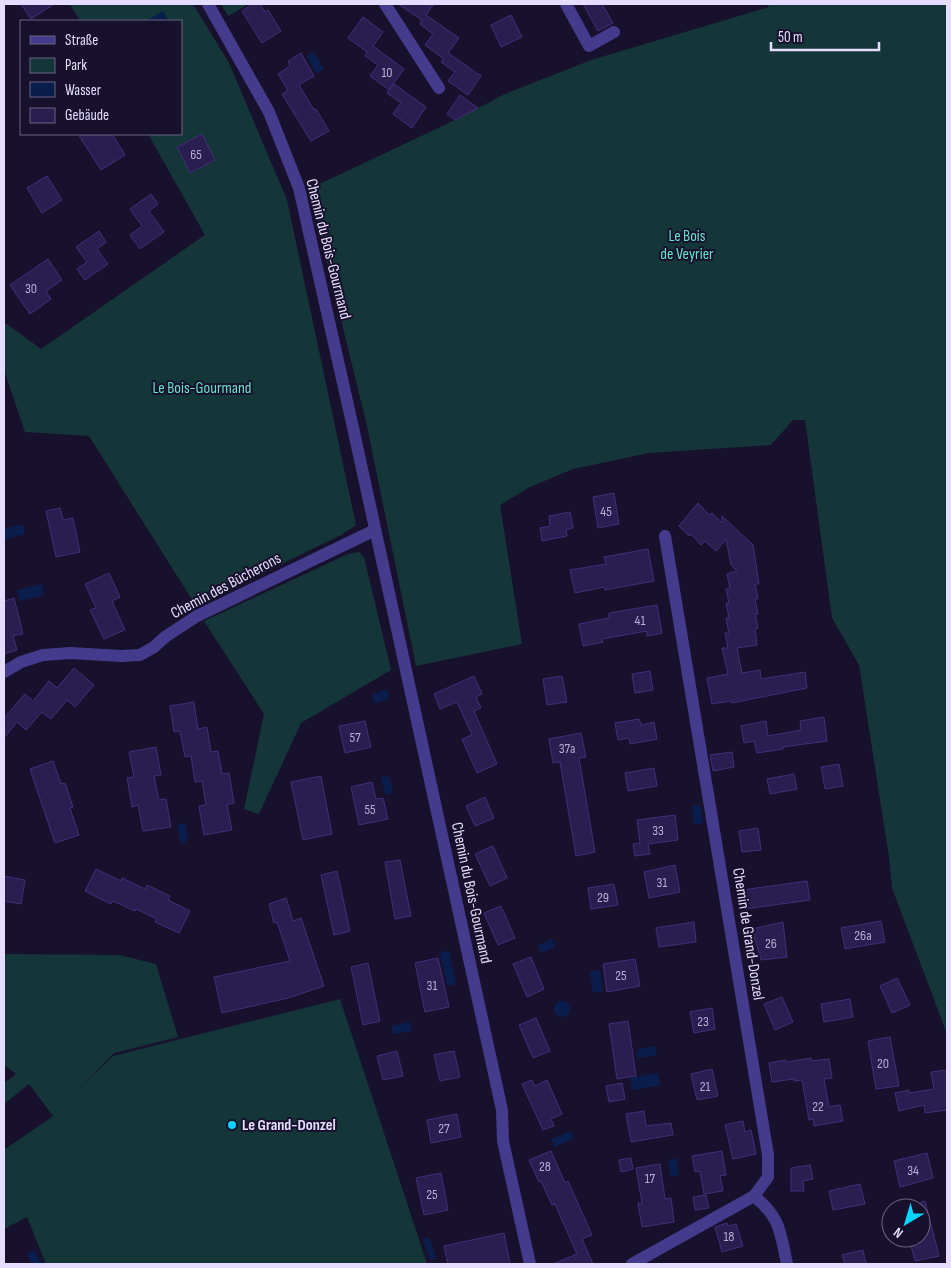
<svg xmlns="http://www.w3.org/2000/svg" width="951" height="1268" viewBox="0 0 951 1268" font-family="'Sofia Sans Condensed',sans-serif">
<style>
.green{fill:#143638}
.water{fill:#0a1e4e}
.building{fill:#2a1d4f;stroke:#432e7b}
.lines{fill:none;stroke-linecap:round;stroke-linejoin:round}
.street{stroke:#443b8d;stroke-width:12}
.poi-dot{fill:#09d5ff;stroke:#18112d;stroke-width:2}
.labels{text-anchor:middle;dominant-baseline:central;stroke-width:4;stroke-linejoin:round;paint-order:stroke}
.number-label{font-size:14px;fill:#b6add3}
.park-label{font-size:16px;fill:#64e4cd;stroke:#18112d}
.street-label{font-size:16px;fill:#e4ddff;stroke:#18112d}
.poi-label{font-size:16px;font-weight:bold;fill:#e4ddff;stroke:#18112d;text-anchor:start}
</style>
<rect width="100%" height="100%" fill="#18112d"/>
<!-- green -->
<g class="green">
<path d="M70,4H193L229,63L287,200L356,525L341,535L196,606L89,436L25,432L4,370V322L41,349L205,235L148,134H181V21H80Z"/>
<path d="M221,4H249L228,16Z"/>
<path d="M767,4H947V1034L892,888L889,857L859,665L832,618L805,420H793L771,445L649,453L573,469L530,487L500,505L522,644L416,666L367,426L309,189L455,120L505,94L591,60L769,7Z"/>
<path d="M359,552L364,557L391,670L301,723L259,814L244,809L264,714L204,621L348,554Z"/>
<path d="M4,954L119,955L156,964L178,1037L114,1053L76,1093L113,1056L340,999L427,1264H46L27,1217L4,1229V1150L53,1116L29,1084L4,1104V1083L16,1074L4,1065Z"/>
</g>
<!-- water -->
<g class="water">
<path d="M163,11L169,21H146Z"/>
<path d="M314,52L324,69L316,73L307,56Z"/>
<path d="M23,524L25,534L6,539L4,536V529Z"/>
<path d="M41,584L44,595L20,601L17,590Z"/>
<path d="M385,690L389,692L390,696L388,699L377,703L373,701V694Z"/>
<path d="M389,776L393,792L389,795L385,794L381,778Z"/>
<path d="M700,805L703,823L694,824L692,806Z"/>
<path d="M185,823L188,839L184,843L180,840L177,825Z"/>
<path d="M552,939L555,947L541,953L538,945Z"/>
<path d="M449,951L456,984L447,986L440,952Z"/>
<path d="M600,970L603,991L593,993L590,972Z"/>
<circle cx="562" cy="1009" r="8"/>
<path d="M410,1022L412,1031L394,1034L391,1030L392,1026Z"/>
<path d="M655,1046L657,1055L639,1058L636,1054L638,1049Z"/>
<path d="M658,1073L660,1085L632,1090L630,1078Z"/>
<path d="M571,1131L574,1138L555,1147L551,1139Z"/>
<path d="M677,1158L679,1175L671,1176L668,1160Z"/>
<path d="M429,1237L436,1258L430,1260L423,1239Z"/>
<path d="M35,1250L41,1264H32L27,1254Z"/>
</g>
<!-- building -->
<g class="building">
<path d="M21,4H54L31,19Z"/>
<path d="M253,4H260L265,12L268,10L281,31L262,43L242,11Z"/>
<path d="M398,4H434L426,15L459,38L448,53L481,76L468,95L448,81L455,72L441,62L444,59L425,45L433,34L420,24L422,20Z"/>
<path d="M583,4H602L613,23L598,31Z"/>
<path d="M511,15L522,37L501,47L491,25Z"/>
<path d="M363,17L383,32L373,46L404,69L389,90L370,76L378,65L365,56L367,52L348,38Z"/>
<path d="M301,53L314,76L299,85L314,110L316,109L329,131L311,141L282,94L288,90L278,74L290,66L288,61Z"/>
<path d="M394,84L426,107L412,128L393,114L401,103L387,93Z"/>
<path d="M460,95L478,108L455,120L447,114Z"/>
<path d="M78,134H112L125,155L101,170Z"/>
<path d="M202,134L215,160L190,173L177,147Z"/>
<path d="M47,176L62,200L42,213L27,188Z"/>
<path d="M151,194L158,204L149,211L164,232L140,249L130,235L142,226L130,209Z"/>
<path d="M99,231L106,242L97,249L108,264L85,280L77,269L87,262L76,247Z"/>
<path d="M48,259L62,280L46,291L51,299L30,314L10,285Z"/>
<path d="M614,493L619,524L598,528L593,497Z"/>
<path d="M698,503L709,515L712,513L722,523V516L753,545L759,584H755L758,599H755L758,614H755L758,628L755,629L757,645L737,648L742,673L760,670L761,679L805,672L807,688L732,703L731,701L712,704L707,678L728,674L722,648H728L725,633H729L726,618H729L726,603H729L726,589L730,588L727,574L737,571L731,565L726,539L716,551L705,541L701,545L691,534L689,536L679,526Z"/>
<path d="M60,508L63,520L73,518L80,552L56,557L46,511Z"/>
<path d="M570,512L573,528L566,530L567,536L542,541L540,528L550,526L549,516Z"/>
<path d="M648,549L654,581L605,590L604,587L575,593L570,570L606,564L604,557Z"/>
<path d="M109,573L120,597L112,601L125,630L104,639L90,610L96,608L85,584Z"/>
<path d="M14,598L23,634L13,636L17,650L4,654V601Z"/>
<path d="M657,605L662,633L647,636V631L602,639L603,642L583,646L579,624L609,618V613Z"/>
<path d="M74,668L94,685L75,707L67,700L51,719L42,712L26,730L17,722L4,738V718L25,694L33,701L49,681L57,688Z"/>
<path d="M650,671L653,690L635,693L632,674Z"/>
<path d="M474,676L482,694L476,697L481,708L474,711L497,764L477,773L462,739L472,735L457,702L440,709L434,694Z"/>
<path d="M562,676L567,702L547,705L543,679Z"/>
<path d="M194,702L198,729L207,727L211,752L218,751L222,774L229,773L234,803L227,805L232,830L204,835L199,806L206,805L202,781L195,782L191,756L185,757L180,731L174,732L170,706Z"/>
<path d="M824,717L827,741L783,747V749L757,753L754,741L744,743L741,726L766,721L768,736L801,730L800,721Z"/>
<path d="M639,719L641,725L654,722L657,739L630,744L629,738L618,740L615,723Z"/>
<path d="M365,721L371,747L345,753L339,726Z"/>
<path d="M581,733L586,757L579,758L595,852L576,856L560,762L553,763L549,739Z"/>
<path d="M156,747L161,775L154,776L159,800L166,799L171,827L143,831L138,805L132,807L127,778L134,777L129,752Z"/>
<path d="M732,752L734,767L713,771L710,755Z"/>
<path d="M53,761L61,784L65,783L73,807L70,808L79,835L55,843L30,769Z"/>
<path d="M839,764L843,786L825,789L821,767Z"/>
<path d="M654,768L657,786L628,791L625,773Z"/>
<path d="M794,774L797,789L770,794L767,779Z"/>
<path d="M321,776L332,834L303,840L291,782Z"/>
<path d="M372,782L376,799L383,798L388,819L359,825L351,787Z"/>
<path d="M485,797L494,818L475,826L466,806Z"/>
<path d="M675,815L678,840L648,844L650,854L635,856L633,844L640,843L637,820Z"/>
<path d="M758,828L761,850L742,852L739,831Z"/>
<path d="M493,846L507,878L490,886L475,854Z"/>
<path d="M400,860L411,916L395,919L385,862Z"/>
<path d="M675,865L680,892L649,898L644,872Z"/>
<path d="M96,869L121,881L122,878L145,889L147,885L170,896L168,900L190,911L179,933L155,922L157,919L136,909L135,911L113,901L111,904L85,891Z"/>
<path d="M337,871L350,931L334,935L321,875Z"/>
<path d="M4,876L25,880L21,904L4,901Z"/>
<path d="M807,881L810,900L745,909L742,890Z"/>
<path d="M614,884L618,905L591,909L588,888Z"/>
<path d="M286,898L293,921L301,918L324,986L288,998L222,1013L214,977L290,961L277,922L274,923L269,904Z"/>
<path d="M501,906L515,938L498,945L484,913Z"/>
<path d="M881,921L885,942L845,949L841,928Z"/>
<path d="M694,922L696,942L659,947L656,928Z"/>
<path d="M783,922L787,957L761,960L752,929Z"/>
<path d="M531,957L544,989L527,997L513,964Z"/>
<path d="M438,958L449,1007L425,1012L415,963Z"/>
<path d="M635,959L640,986L607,992L603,964Z"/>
<path d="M368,963L380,1021L363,1025L351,967Z"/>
<path d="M897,978L910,1005L892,1013L880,986Z"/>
<path d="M782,997L793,1022L775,1030L764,1004Z"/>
<path d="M850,999L853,1017L824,1022L821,1004Z"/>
<path d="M712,1008L715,1029L694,1033L690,1012Z"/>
<path d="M536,1018L550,1051L533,1058L519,1025Z"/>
<path d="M628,1021L636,1076L617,1079L609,1024Z"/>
<path d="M890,1037L899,1086L876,1089L868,1041Z"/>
<path d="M397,1051L403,1076L383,1080L377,1056Z"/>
<path d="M454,1051L460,1077L440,1081L434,1055Z"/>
<path d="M811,1058L812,1061L829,1059L832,1078L824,1079L829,1107L840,1105L843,1121L814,1126L813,1119L809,1120L802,1080L794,1081V1079L772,1082L769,1063L786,1060L787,1062Z"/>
<path d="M712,1069L718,1096L697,1100L691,1074Z"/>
<path d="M947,1070V1110L925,1113L924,1105L899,1111L895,1093L909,1090V1093L934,1089L931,1072Z"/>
<path d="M532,1080L535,1086L547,1080L562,1114L551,1119L554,1126L543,1130L522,1084Z"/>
<path d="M622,1083L625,1099L609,1102L606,1086Z"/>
<path d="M644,1111L646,1126L671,1123L673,1135L631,1142L626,1114Z"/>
<path d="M457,1114L461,1137L431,1143L427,1120Z"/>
<path d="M743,1121L745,1132L751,1130L756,1154L733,1159L725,1125Z"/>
<path d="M551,1151L565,1183L568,1181L592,1235L582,1239L593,1264H553L577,1254L555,1204L552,1205L541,1181L539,1182L529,1160Z"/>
<path d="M722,1151L726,1175L720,1176L723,1191L704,1194L700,1171L695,1172L692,1156Z"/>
<path d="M927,1153L933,1178L900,1187L894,1161Z"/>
<path d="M631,1158L633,1169L621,1172L619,1160Z"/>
<path d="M660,1164L665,1199L671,1198L674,1222L642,1227L638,1203H642L636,1168Z"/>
<path d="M810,1165L813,1179L803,1181L804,1191H791V1168Z"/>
<path d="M441,1173L448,1210L424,1215L416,1178Z"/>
<path d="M860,1184L865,1204L833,1210L829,1191Z"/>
<path d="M706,1195L709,1208L695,1210L693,1197Z"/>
<path d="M925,1201L939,1256L915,1261L909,1238H921V1202Z"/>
<path d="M727,1223L728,1226L736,1224L743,1246L722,1252L715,1227Z"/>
<path d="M504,1233L510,1264H448L444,1246Z"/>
<path d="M863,1250L866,1264H845L842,1255Z"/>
</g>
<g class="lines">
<!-- street -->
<g class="street">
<path d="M208,4L269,112L299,188L352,423L502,1110L503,1141L530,1264"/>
<path d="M385,4L439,88"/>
<path d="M566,4L589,46L614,32"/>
<path d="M4,672L21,662L43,655L70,653L121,656L140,655L154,647L165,637L197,616L375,530"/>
<path d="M754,1196C781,1218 780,1232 787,1264"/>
<path d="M632,1264L754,1196L768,1177V1155L665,536"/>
</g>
</g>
<!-- markers -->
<circle class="poi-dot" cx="232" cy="1125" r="5"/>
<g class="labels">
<!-- number labels -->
<g class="number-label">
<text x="387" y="72">10</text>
<text x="196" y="154">65</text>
<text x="31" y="288">30</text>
<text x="606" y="511">45</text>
<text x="640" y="620">41</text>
<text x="355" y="737">57</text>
<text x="567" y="748">37a</text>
<text x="370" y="809">55</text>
<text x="658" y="830">33</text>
<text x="662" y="882">31</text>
<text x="603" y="897">29</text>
<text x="863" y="935">26a</text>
<text x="771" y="943">26</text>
<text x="621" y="975">25</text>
<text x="432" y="985">31</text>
<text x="703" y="1021">23</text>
<text x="883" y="1063">20</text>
<text x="705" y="1086">21</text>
<text x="818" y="1106">22</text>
<text x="444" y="1128">27</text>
<text x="545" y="1166">28</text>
<text x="913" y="1170">34</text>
<text x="650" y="1178">17</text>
<text x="432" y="1194">25</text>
<text x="729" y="1236">18</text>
</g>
<!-- park labels -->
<g class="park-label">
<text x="687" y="236">Le Bois<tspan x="687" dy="18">de Veyrier</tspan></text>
<text x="202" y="388">Le Bois-Gourmand</text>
</g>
<!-- street labels -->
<g class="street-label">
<text transform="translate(328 249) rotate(76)">Chemin du Bois-Gourmand</text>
<text transform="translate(226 586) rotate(-28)">Chemin des Bûcherons</text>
<text transform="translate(471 893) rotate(78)">Chemin du Bois-Gourmand</text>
<text transform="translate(748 934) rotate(81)">Chemin de Grand-Donzel</text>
</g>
<!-- poi labels -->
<g class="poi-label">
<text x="242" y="1125">Le Grand-Donzel</text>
</g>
</g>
<!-- border -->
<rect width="951" height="1268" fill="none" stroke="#e4ddff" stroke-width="10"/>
<!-- legend -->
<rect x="20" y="20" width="162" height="115" fill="#18112d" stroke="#6a6381"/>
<rect x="30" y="36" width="25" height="8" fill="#443b8d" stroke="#6a6381"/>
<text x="65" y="45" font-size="15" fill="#e4ddff">Straße</text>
<rect x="30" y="58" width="25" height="15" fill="#143638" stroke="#6a6381"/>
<text x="65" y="70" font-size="15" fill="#e4ddff">Park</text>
<rect x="30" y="82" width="25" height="15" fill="#0a1e4e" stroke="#6a6381"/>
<text x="65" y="95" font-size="15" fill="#e4ddff">Wasser</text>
<rect x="30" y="108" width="25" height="15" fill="#2a1d4f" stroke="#6a6381"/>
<text x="65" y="120" font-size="15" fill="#e4ddff">Gebäude</text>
<!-- north arrow -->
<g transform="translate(906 1223) rotate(218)"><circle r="24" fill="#18112d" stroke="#6a6381"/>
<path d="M0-4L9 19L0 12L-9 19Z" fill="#09d5ff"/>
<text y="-8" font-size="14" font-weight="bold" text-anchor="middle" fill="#e4ddff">N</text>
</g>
<!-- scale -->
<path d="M771 42v8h108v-8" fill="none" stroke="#e4ddff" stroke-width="2.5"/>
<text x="778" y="42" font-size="15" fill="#e4ddff" stroke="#18112d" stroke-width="4" paint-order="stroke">50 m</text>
</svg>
